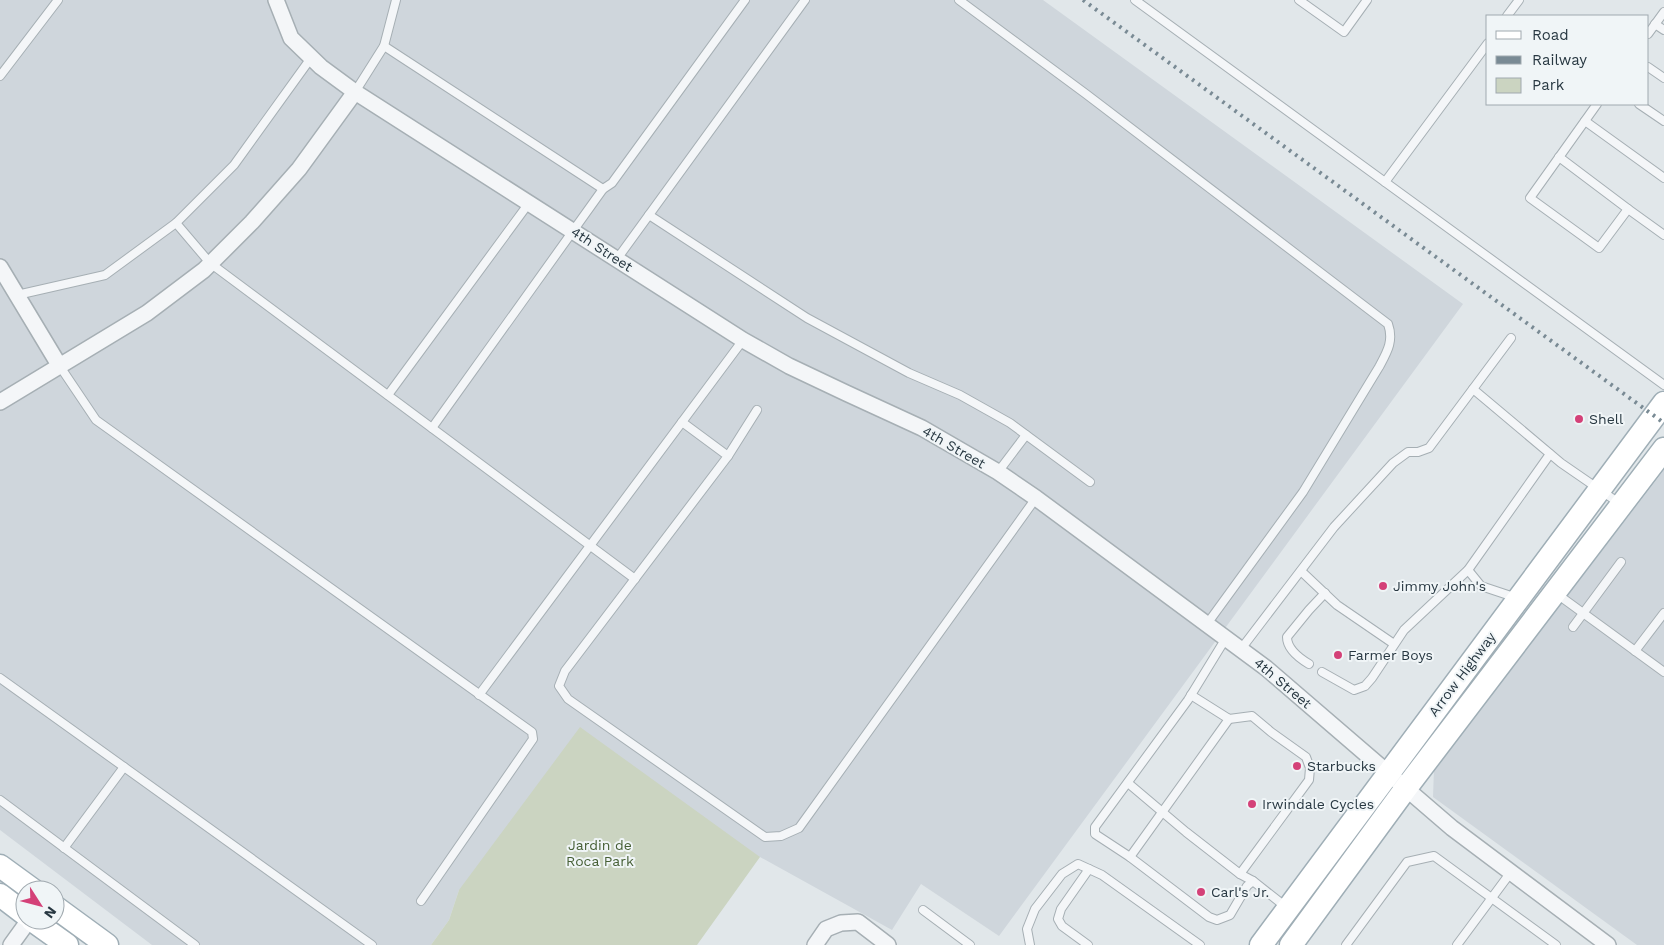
<svg xmlns="http://www.w3.org/2000/svg" width="1664" height="945" viewBox="0 0 1664 945" font-family="'Work Sans',sans-serif">
<style>
.built{fill:#cfd6dc}
.green{fill:#cbd4c1}
.lines{fill:none;stroke-linecap:round;stroke-linejoin:round}
.service-casing{stroke:#a6afb4;stroke-width:10}
.minor-casing{stroke:#a6afb4;stroke-width:18}
.primary-casing{stroke:#9faeb6;stroke-width:25}
.service{stroke:#f4f6f8;stroke-width:8}
.minor{stroke:#f4f6f8;stroke-width:15}
.primary{stroke:#fff;stroke-width:22}
.rail{stroke:#798a94;stroke-width:4;stroke-dasharray:2.5 5;stroke-linecap:butt}
.poi-dot{fill:#d44178;stroke:#f0f5f7;stroke-width:2}
.labels{text-anchor:middle;dominant-baseline:central;stroke-width:4;stroke-linejoin:round;paint-order:stroke}
.street-label{font-size:14px;fill:#283842;stroke:#f0f5f7}
.poi-label{font-size:14px;fill:#283842;stroke:#f0f5f7;text-anchor:start}
.park-label{font-size:14px;fill:#465f35;stroke:#f0f5f7}
</style>
<rect width="100%" height="100%" fill="#e1e7ea"/>
<!-- built -->
<g class="built">
<path d="M0,0H1043L1463,304L999,936L921,884L892,930L760,857L459,890L449,920L431,945H152L0,830Z"/>
<path d="M1664,470V945H1637L1433,797L1434,769Z"/>
</g>
<!-- green -->
<path class="green" d="M580,727L760,857L697,945H431L449,920L459,890Z"/>
<g class="lines">
<!-- service casing -->
<g class="service-casing">
<g id="service">
<path d="M959,0L1086,94L1388,324C1394,341 1387,352 1379,367L1303,492L1207,624"/>
<path d="M1135,0L1385,182"/>
<path d="M1299,0L1344,32L1367,0"/>
<path d="M1507,16L1519,0"/>
<path d="M1655,24L1664,30"/>
<path d="M1648,34L1664,12"/>
<path d="M1488,43L1385,182L1664,385"/>
<path d="M384,46L603,189"/>
<path d="M1648,67L1664,78"/>
<path d="M0,76L58,0"/>
<path d="M355,92L384,46L396,0"/>
<path d="M1597,104L1530,198L1599,248L1628,209L1664,235"/>
<path d="M1639,104L1664,121"/>
<path d="M1585,121L1664,178"/>
<path d="M1559,157L1628,209"/>
<path d="M649,215L807,318L909,373L960,395L1010,423L1090,482"/>
<path d="M176,223L210,263L635,579"/>
<path d="M617,259L805,0"/>
<path d="M17,295L105,275L176,223L234,165L311,58"/>
<path d="M59,365L96,420L532,732L533,739L421,901"/>
<path d="M1473,389L1561,463L1619,503"/>
<path d="M388,395L529,203"/>
<path d="M682,422L728,456L565,671L559,686L568,699L765,837L781,836L799,828L1036,498"/>
<path d="M432,428L603,189L612,183L745,0"/>
<path d="M728,456L757,410"/>
<path d="M998,472L1026,435"/>
<path d="M1468,570L1481,586L1517,598"/>
<path d="M1301,571L1337,605L1394,644"/>
<path d="M1557,594L1664,672"/>
<path d="M1573,627L1621,562"/>
<path d="M1226,638L1188,700L1095,827V834L1130,857L1209,917L1217,920L1230,915L1247,886L1253,881"/>
<path d="M1241,649L1334,527L1393,463L1408,452H1418L1429,448L1511,338"/>
<path d="M1635,651L1664,613"/>
<path d="M1309,664C1299,658 1287,649 1287,637L1309,610L1325,593"/>
<path d="M1322,672L1354,690L1365,686L1372,678L1404,630L1468,570L1550,454"/>
<path d="M0,678L372,945"/>
<path d="M479,695L743,340"/>
<path d="M1191,695L1229,719L1252,716L1271,732L1306,757L1310,768L1309,780L1240,874L1253,881L1286,907"/>
<path d="M1128,783L1186,832L1240,874"/>
<path d="M0,800L195,945"/>
<path d="M64,848L124,767"/>
<path d="M1130,857L1229,719"/>
<path d="M923,910L970,945"/>
<path d="M1030,945L1027,929L1035,909L1062,874L1078,864L1102,875L1200,945"/>
<path d="M1088,945L1062,926L1058,919L1061,909L1089,869"/>
<path d="M1346,945L1407,862L1434,856L1556,945"/>
<path d="M1457,945L1511,872"/>
</g>
</g>
<!-- minor casing -->
<g class="minor-casing">
<g id="minor">
<path d="M276,0L291,38L321,67L355,92L743,340L789,366L846,393L922,428L998,472L1036,498L1266,668L1452,828L1608,945"/>
<path d="M0,267L59,365"/>
<path d="M0,402L147,313L204,270L252,222L299,169L355,92"/>
<path d="M11,945L29,920"/>
<path d="M815,945L826,929L841,923L858,922L888,945"/>
</g>
</g>
<!-- primary casing -->
<g class="primary-casing">
<g id="primary">
<path d="M0,866L33,890"/>
<path d="M0,895L25,914"/>
<path d="M55,907L107,945"/>
<path d="M32,920L67,945"/>
<path d="M1261,945L1664,403"/>
<path d="M1291,945L1406,788L1664,449"/>
</g>
</g>
<!-- service -->
<use href="#service" class="service"/>
<!-- minor -->
<use href="#minor" class="minor"/>
<!-- primary -->
<use href="#primary" class="primary"/>
<!-- rail -->
<path class="rail" d="M1083,0L1664,423"/>
</g>
<!-- markers -->
<g class="poi-dot">
<circle cx="1579" cy="419" r="5"/>
<circle cx="1383" cy="586" r="5"/>
<circle cx="1338" cy="655" r="5"/>
<circle cx="1297" cy="766" r="5"/>
<circle cx="1252" cy="804" r="5"/>
<circle cx="1201" cy="892" r="5"/>
</g>
<g class="labels">
<!-- street labels -->
<g class="street-label">
<text transform="translate(602 249) rotate(33)">4th Street</text>
<text transform="translate(954 447) rotate(30)">4th Street</text>
<text transform="translate(1462 674) rotate(-53)">Arrow Highway</text>
<text transform="translate(1283 683) rotate(40)">4th Street</text>
</g>
<!-- poi labels -->
<g class="poi-label">
<text x="1589" y="419">Shell</text>
<text x="1393" y="586">Jimmy John's</text>
<text x="1348" y="655">Farmer Boys</text>
<text x="1307" y="766">Starbucks</text>
<text x="1262" y="804">Irwindale Cycles</text>
<text x="1211" y="892">Carl's Jr.</text>
</g>
<!-- park labels -->
<g class="park-label">
<text x="600" y="845">Jardin de<tspan x="600" dy="16">Roca Park</tspan></text>
</g>
</g>
<!-- legend -->
<rect x="1486" y="15" width="162" height="90" fill="#f0f5f7" stroke="#a0a9af"/>
<rect x="1496" y="31" width="25" height="8" fill="#ffffff" stroke="#a0a9af"/>
<text x="1532" y="40" font-size="15" fill="#283842">Road</text>
<rect x="1496" y="56" width="25" height="8" fill="#798a94" stroke="#a0a9af"/>
<text x="1532" y="65" font-size="15" fill="#283842">Railway</text>
<rect x="1496" y="78" width="25" height="15" fill="#cbd4c1" stroke="#a0a9af"/>
<text x="1532" y="90" font-size="15" fill="#283842">Park</text>
<!-- north arrow -->
<g transform="translate(40 905) rotate(126)"><circle r="24" fill="#f0f5f7" stroke="#a0a9af"/>
<path d="M0-4L9 19L0 12L-9 19Z" fill="#d44178"/>
<text y="-8" font-size="14" font-weight="bold" text-anchor="middle" fill="#283842">N</text>
</g>
</svg>
